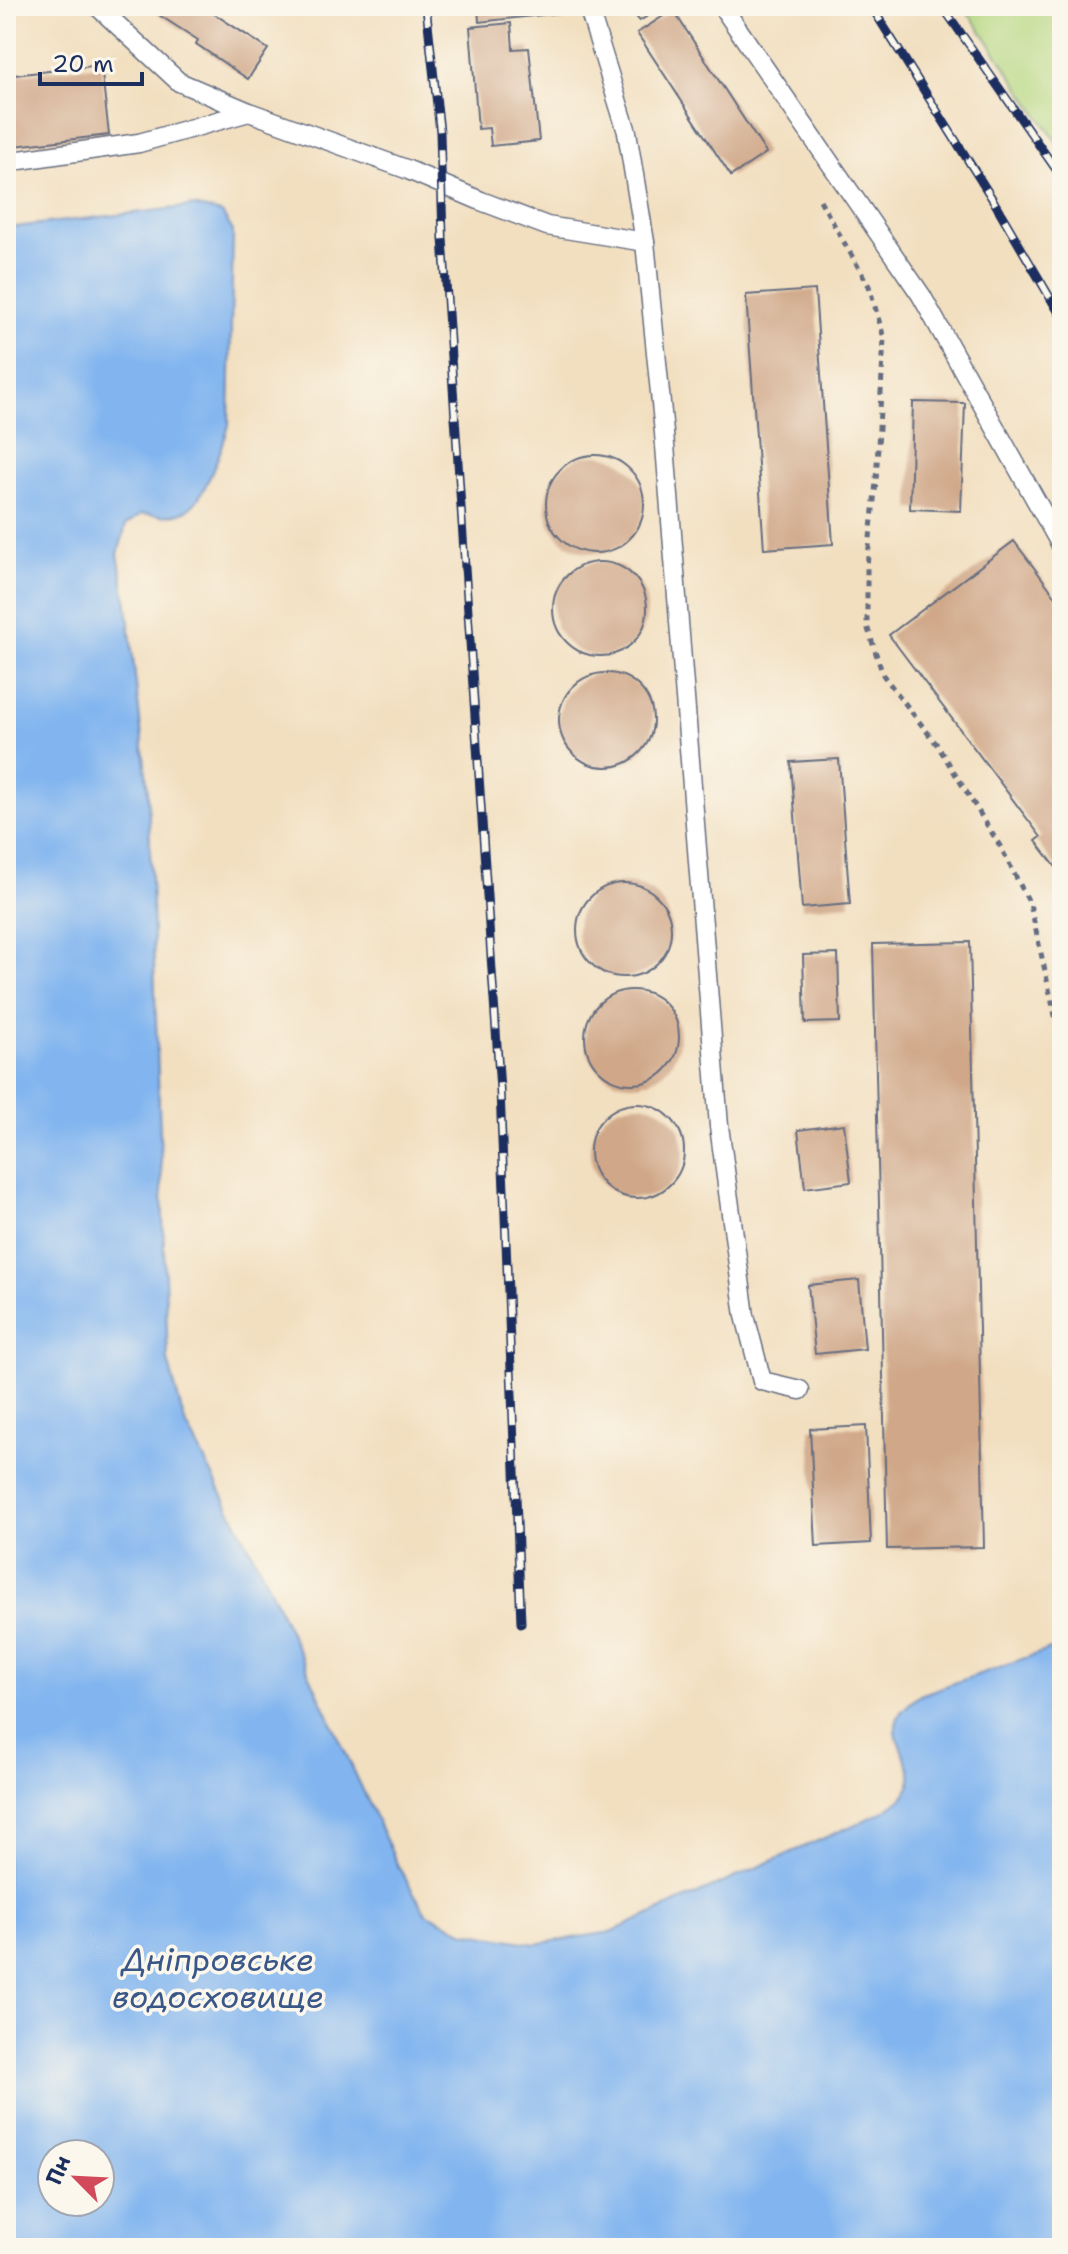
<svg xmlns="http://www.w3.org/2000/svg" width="1068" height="2254" viewBox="0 0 1068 2254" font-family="'Shantell Sans',sans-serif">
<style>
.green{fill:#b4d67e;stroke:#68826e;stroke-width:2}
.water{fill:#82b5ef;stroke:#4e72a6;stroke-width:2;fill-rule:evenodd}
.building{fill:#d0a889}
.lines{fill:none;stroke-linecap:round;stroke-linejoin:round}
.lane-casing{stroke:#666d80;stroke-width:21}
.path{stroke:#666d80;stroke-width:5;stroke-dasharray:6 6;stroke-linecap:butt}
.lane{stroke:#fff;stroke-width:18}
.rail-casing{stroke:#1b2f5e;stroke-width:9}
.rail{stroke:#fbf7ec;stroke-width:6;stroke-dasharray:18;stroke-linecap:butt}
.labels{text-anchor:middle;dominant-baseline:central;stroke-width:7;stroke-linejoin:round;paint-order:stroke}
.water-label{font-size:32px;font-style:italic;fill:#3a578a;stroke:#fbf7ec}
</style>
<rect width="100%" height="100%" fill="#fbf7ec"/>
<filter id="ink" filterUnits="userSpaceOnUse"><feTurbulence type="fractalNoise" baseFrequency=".0125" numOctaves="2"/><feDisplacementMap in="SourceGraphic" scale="16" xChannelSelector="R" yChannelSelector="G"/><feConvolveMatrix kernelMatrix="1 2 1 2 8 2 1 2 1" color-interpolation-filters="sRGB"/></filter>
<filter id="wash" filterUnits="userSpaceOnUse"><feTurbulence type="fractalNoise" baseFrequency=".006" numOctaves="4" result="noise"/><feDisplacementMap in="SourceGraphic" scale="32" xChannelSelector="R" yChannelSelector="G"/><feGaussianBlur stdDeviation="1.8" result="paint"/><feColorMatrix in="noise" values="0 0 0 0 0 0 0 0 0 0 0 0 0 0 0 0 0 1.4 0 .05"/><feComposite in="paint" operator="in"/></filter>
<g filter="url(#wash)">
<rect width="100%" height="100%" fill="#f2dfc0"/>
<!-- green -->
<path class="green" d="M962,6H1062V150L977,25Z"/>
<!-- water -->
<path class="water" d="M194,206L222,213L233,231L229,425C224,443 205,496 191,507C177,519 157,515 141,514L126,525L118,554L127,605L148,791L168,1361L184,1420L261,1570L399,1868L426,1913L465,1932L535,1944L611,1932L881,1813C888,1808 900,1802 905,1794C924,1767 887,1745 898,1717C901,1709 913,1701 920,1695L1062,1645V2248H6V228ZM52,2154H100V2202H52Z"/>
<g id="blocks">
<!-- building -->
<g class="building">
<path d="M145,6H202L268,49L248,79L196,44L198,40Z"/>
<path d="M478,6H567L568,12L479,22Z"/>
<path d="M631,6H665L639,21Z"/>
<path d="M673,10L766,153L731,176L637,33Z"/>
<path d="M511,23L513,49L529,48L539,141L491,146L489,128L478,129L470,27Z"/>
<path d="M101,65L109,135L6,147V76Z"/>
<path d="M815,290L833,544L764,549L746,295Z"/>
<path d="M913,402L965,403L961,511L910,509Z"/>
<circle cx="595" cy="504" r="49"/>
<path d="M1014,541L1062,605V672L1053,679L1062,691V875L1036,841L1041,837L889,635Z"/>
<circle cx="600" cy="609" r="47"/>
<circle cx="606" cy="720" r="47"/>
<path d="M839,759L850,904L802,908L791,762Z"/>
<circle cx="624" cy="930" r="47"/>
<path d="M970,942L984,1547L887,1549L873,944Z"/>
<path d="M838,954L840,1022L805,1023L803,955Z"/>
<circle cx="632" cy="1037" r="47"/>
<circle cx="637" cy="1151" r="47"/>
<path d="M844,1124L851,1182L805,1188L798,1130Z"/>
<path d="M859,1280L865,1349L815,1354L808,1285Z"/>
<path d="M866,1426L871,1543L816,1546L810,1429Z"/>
</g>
</g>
</g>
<g filter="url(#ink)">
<use href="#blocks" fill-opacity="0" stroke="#666d80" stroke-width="2"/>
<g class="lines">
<!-- lane casing -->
<g class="lane-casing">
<g id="lane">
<path d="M97,6L179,82L249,112L406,169L481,201L547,226L645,242"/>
<path d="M588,6L627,132L645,242L664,433L719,1126L745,1316L762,1381L800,1390"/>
<path d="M722,6L921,295L1062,547"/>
<path d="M6,162L139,143L249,112"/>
</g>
</g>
<!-- path -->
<path class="path" d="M820,200L869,286L884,338L876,482L867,566V626L883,675L938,746L1000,846L1030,904L1062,1047"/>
<!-- lane -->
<use href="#lane" class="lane"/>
<!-- rail casing -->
<g class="rail-casing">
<g id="rail">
<path d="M426,6L440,132L443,238L500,1090L521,1623"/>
<path d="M871,6L993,200L1062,318"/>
<path d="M942,6L1062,178"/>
</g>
</g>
<!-- rail -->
<use href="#rail" class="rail"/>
</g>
</g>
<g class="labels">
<!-- water labels -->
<g class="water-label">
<text x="218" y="1959">Дніпровське<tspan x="218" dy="37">водосховище</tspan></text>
</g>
</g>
<!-- margin -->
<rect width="1068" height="2254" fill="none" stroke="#fbf7ec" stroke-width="32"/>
<!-- north arrow -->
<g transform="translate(76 2178) rotate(294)"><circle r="38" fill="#fbf7ec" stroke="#a1a7b3" stroke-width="2"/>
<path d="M0-6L14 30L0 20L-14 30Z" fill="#d1495b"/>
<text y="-12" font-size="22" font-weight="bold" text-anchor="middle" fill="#1b2f5e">Пн</text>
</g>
<!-- scale -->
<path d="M40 72v12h102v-12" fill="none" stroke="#1b2f5e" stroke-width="4"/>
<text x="52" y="72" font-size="24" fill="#1b2f5e" stroke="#fbf7ec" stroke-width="6" paint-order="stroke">20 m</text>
</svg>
